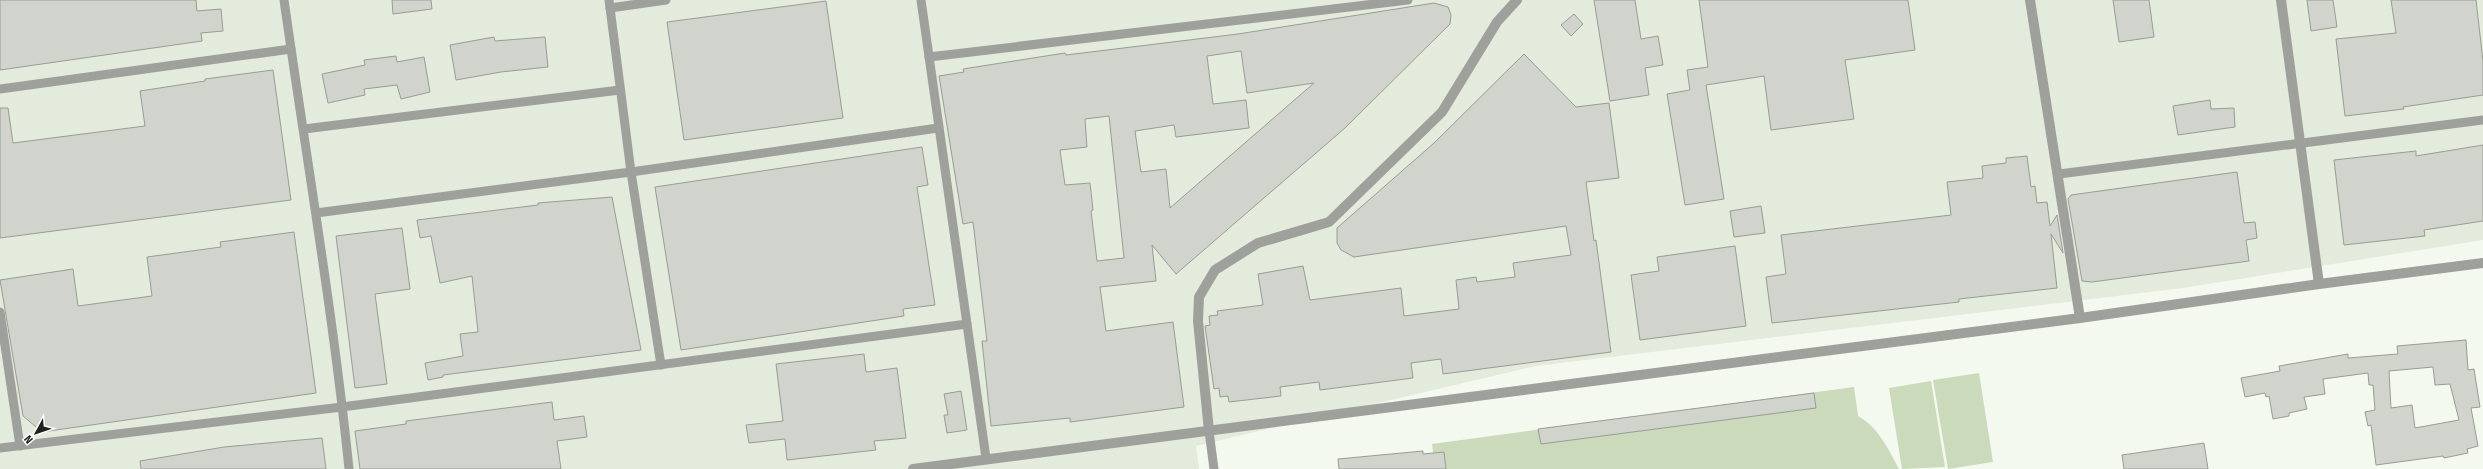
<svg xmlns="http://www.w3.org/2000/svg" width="2483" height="469" viewBox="0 0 2483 469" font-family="'Fira Sans Condensed',sans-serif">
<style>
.built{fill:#e3ebdc}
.green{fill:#cadabb}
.building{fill:#d0d4cc;stroke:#989d94;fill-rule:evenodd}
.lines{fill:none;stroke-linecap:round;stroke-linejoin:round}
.service{stroke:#9ea09c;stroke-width:9}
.minor{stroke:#9ea09c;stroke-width:10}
</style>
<rect width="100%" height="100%" fill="#f4f9ef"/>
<!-- built -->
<path class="built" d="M0,0H2483V240L2183,288L1536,366L1196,446L1199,469H0Z"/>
<!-- green -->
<g class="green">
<path d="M1979,373L1993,462L1948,469L1933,380Z"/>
<path d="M1931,381L1945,467L1902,469L1889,388Z"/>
<path d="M1854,387L1858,416C1878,427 1889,450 1899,469H1435L1432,444Z"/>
</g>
<!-- building -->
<g class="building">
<path d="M0,0H196L197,11L221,9L223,31L201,33L202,41L0,70Z"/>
<path d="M392,0H431L432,9L393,14Z"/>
<path d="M1594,0H1635L1641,39L1658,36L1663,65L1645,68L1649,95L1610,101Z"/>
<path d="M1699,0H1908L1915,50L1845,60L1854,119L1771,130L1764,76L1706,85L1724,199L1685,205L1667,94L1690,90L1687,70L1708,67Z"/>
<path d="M2113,0H2149L2154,37L2119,42Z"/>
<path d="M2307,0H2333L2337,27L2311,31Z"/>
<path d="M2391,0H2476L2483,61V95L2403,107L2404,109L2345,116L2336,39L2396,33Z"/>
<path d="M826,1L843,118L684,140L667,22Z"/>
<path d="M1434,3L1448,7L1451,15L1450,24L1345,128L1176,274L1152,245L1156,281L1100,287L1106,331L1173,322L1184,407L1070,422V418L991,426L982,341H987L973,222L963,224L939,76L964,72L963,69L1065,53L1066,55L1238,34ZM1241,51L1247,93L1314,83L1170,208L1166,169L1141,172L1135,131L1174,125L1176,137L1249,128L1246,100L1213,104L1207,56ZM1109,116L1124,258L1097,261L1091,211L1093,210L1090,183L1065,185L1060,150L1087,147L1085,119Z"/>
<path d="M1574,14L1583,24L1571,36L1561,25Z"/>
<path d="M494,37L495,41L545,37L548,67L501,72L456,80L450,45Z"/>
<path d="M1524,54L1576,107L1609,103L1619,178L1586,182L1594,241L1596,240L1611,352L1443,374L1441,359L1411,363L1413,378L1320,390L1319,382L1280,387L1281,396L1229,402L1228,396L1220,397L1219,388L1214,389L1205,326L1210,325L1209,316L1218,315L1217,311L1263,305L1258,274L1303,266L1310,300L1401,288L1404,316L1459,309L1456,280L1476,277L1477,282L1515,277L1513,263L1571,255L1566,226L1354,257L1341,250L1337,243V228L1434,143Z"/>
<path d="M396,56L397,62L424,57L430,92L401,99L397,85L364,89L365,95L328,103L322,74L365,65L364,60Z"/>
<path d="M273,70L291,200L0,238V108H8L13,143L145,126L140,91L205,81V79Z"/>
<path d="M2210,100L2211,109L2234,108L2235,127L2178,135L2173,106Z"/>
<path d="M2483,145V221L2424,230L2425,236L2344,245L2334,160L2416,151V156Z"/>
<path d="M922,147L928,185L917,187L935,305L903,309L904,316L681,350L655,187Z"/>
<path d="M2027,156L2031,187L2035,186L2037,203L2047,202L2050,226L2057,215L2063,253L2051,234L2057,288L1959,299V302L1772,323L1766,277L1786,274L1781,235L1951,215L1947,182L1983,178L1982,166L2006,163V158Z"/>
<path d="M2237,172L2244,223L2255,222L2257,238L2246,240L2249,261L2092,282L2082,281L2068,199L2071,195Z"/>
<path d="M612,197L641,350L443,375V377L428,380L425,363L463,356L460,334L478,332L472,276L440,283L431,236L420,238L417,220L538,205V203Z"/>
<path d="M1761,206L1765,233L1734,237L1730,211Z"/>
<path d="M402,228L410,289L375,294L387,384L355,388L336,236Z"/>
<path d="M294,232L316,393L42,432L23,416L0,280L73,269L78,306L152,296L147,257L221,247L220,242Z"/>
<path d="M1735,246L1746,326L1640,340L1631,275L1659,271L1657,257Z"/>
<path d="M2466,340L2468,370L2474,369L2480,407L2471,408L2478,446L2467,449L2468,453L2444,458L2443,456L2376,465L2371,425L2368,426L2365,412L2375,410L2373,385H2369L2368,373L2323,379L2325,394L2304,397L2307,409L2289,413V416L2273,419L2269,396L2266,397L2265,393L2245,397L2241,378L2280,371L2279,366L2348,354V358L2398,354L2397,346ZM2433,367L2435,385L2450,384L2459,420L2415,428L2412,405L2391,408L2389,371Z"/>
<path d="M864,354L866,372L897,368L906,438L874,441L876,450L787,460L785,439L749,443L746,425L783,421L776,364Z"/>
<path d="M961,391L967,430L947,433L944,415H948L944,394Z"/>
<path d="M1814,393L1816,408L1541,444L1538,429Z"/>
<path d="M552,402L554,420L584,416L587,437L557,441L561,469H360L355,431L406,424V421Z"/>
<path d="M322,438L326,469H141L140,461L224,447Z"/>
<path d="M2204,443L2208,469H2124L2122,455Z"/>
<path d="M1423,451V454L1444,452L1446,469H1339L1338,459Z"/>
</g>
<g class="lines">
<!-- service -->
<g class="service">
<path d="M284,0C306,156 333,312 349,469"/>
<path d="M609,0L631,172L661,365"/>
<path d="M921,0L986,458"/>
<path d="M610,8L666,0"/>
<path d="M929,57L1408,0"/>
<path d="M0,89L291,49"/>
<path d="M304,129L620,90"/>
<path d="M2059,174L2483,120"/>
<path d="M316,213L631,172L938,128"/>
<path d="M0,312L20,446"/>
<path d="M1209,431L1214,469"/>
<path d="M0,448L342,407L967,324"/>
</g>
<!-- minor -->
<g class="minor">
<path d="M2030,0L2080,318"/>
<path d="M2281,0L2319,284"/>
<path d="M1209,431L1198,321L1199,297L1215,270L1258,243L1329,222L1442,112L1497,22L1517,0"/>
<path d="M913,469L2080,318L2319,284L2483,263"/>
</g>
</g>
<!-- north arrow -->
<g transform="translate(36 433) rotate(230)" stroke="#ffffff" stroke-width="3" paint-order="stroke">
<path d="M0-3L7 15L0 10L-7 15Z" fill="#1f211e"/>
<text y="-6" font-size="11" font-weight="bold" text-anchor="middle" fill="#1f211e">N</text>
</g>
</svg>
